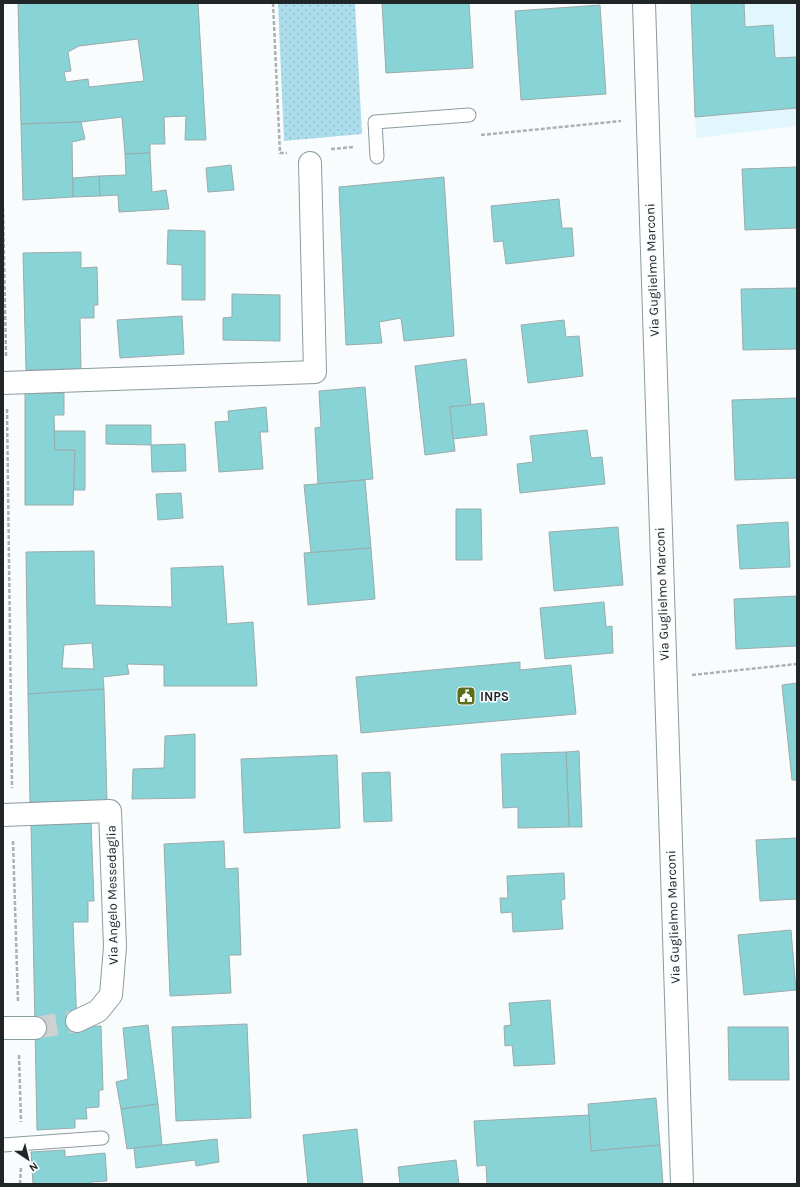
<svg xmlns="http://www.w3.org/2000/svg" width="800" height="1187" viewBox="0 0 800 1187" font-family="Karla,sans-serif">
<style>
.built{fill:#e2f7fd}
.grass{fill:url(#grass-dots)}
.building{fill:#87d3d6;stroke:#9aacac;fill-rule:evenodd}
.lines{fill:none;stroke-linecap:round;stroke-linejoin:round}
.minor-tunnel{stroke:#ced1d2;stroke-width:22;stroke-dasharray:22 11;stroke-linecap:butt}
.service-casing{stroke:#8b9ba0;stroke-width:15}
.minor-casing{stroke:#8b9ba0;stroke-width:24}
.path{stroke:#acb0b1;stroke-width:2.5;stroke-dasharray:4 2;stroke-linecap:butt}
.service{stroke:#fff;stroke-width:13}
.minor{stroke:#fff;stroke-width:22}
.labels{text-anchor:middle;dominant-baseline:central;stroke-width:3;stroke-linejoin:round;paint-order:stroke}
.street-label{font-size:13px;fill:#202628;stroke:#f9fcfd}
.poi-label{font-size:13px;font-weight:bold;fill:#202628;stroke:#f9fcfd;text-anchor:start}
</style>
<defs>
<pattern id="grass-dots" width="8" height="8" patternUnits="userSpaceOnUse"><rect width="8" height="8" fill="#abddec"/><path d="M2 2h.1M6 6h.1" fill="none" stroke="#93beca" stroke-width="1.8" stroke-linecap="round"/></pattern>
</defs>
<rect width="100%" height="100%" fill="#f9fcfd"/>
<!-- built -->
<path class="built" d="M691,3H797V126L696,138Z"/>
<!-- grass -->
<path class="grass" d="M278,3H355L362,134L284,141Z"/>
<!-- building -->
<g class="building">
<path d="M18,3H198L206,140H185L186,116L164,117L165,144H150V153L125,154L122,117L81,122L21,124ZM138,39L144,81L89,87L88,79L66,82L64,72L71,71L68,52L79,46Z"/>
<path d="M382,3H469L473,68L386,73Z"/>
<path d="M691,3H744L745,27L773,25L775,58L797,57V108L695,117Z"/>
<path d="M600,5L606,94L521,100L515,11Z"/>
<path d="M81,122L85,139L72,142L73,197L23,200L21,124Z"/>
<path d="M150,153L152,192L166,190L169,209L119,212L118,195L100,196L99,176L126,175L125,154Z"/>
<path d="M231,165L234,190L208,192L206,168Z"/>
<path d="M797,167V228L745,230L742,169Z"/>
<path d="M99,176L100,196L73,197V178Z"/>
<path d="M444,177L454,336L404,341L401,318L379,322L382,343L346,345L339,187Z"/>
<path d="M559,199L562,228H572L574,256L506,264L503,241L494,242L491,206Z"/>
<path d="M168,230L205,231V300H182V265L167,264Z"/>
<path d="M81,252V268L97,267L98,305H94V318H80L81,369L26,370L23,253Z"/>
<path d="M797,288V349L743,350L741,289Z"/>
<path d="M232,294L280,295V341L223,340V318L232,317Z"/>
<path d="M182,316L184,354L120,358L117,320Z"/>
<path d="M564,320L566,337L579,336L583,376L528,383L521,325Z"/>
<path d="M466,359L471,405L450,407L455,451L425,455L415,366Z"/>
<path d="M365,387L373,479L318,484L315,428L321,427L319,391Z"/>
<path d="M25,393H64V415H54L55,450H75L73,505H25Z"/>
<path d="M797,398V478L735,480L732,400Z"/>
<path d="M484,403L487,435L453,439L450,407Z"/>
<path d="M266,407L268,432H260L263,469L219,472L215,422L229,421L228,411Z"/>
<path d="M106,425H151V445L106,444Z"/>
<path d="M587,430L591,458L602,457L605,484L520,493L517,464L533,462L530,436Z"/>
<path d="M54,431H85V490H74L75,450H55Z"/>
<path d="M185,444L186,471L152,472L151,445Z"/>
<path d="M365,480L371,548L311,553L304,485Z"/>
<path d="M181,493L183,518L158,520L156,494Z"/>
<path d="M456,509H481L482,560H456Z"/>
<path d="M788,522L790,567L740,569L737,525Z"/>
<path d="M618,527L623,585L554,591L549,532Z"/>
<path d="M371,548L375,599L308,605L304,553Z"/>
<path d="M94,551L95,605L172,607L171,568L223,566L227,624L253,622L257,686H164V665L127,664L129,674L103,677L104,689L28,694L26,552ZM92,643L94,669L62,668L64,645Z"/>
<path d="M797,596V646L736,649L734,599Z"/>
<path d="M604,602L606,627L612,626L613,653L545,659L540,608Z"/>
<path d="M520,662V670L571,665L576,714L361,733L356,677Z"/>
<path d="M797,683V780H792L782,685Z"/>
<path d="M104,689L107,801L30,802L28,694Z"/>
<path d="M195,734V798L132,799L133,769L164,768L165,736Z"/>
<path d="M579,751L582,827H569L566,752Z"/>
<path d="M566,752L569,827L518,828V807L503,808L501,754Z"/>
<path d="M337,755L340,828L244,833L241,759Z"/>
<path d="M390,772L392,821L364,822L362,773Z"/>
<path d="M91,822L94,901H88V922H73L77,1027L101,1026L103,1090H99V1107L86,1108L87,1119H75V1128L37,1130L31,824Z"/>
<path d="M797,838V899L760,901L756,840Z"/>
<path d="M224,841L225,869L238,868L241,955H229L231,993L170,996L164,844Z"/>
<path d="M564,873L565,899L561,900L563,929L513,932L512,912L501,913L500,898H508L507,876Z"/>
<path d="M791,930L796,990L744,995L738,935Z"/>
<path d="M550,1000L555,1064L514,1066L512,1045L505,1046L504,1026L511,1025L509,1003Z"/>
<path d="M247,1024L251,1118L176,1121L172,1027Z"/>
<path d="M148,1025L158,1104L121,1109L116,1082L128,1079L123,1028Z"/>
<path d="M728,1027H788L789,1080H729Z"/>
<path d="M656,1098L660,1145L591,1151L588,1104Z"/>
<path d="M158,1104L162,1145L127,1149L121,1109Z"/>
<path d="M589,1115L591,1151L660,1145L663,1184H487L486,1165L477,1166L474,1121Z"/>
<path d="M357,1129L363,1184H308L303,1135Z"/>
<path d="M217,1139L219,1162L196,1166L195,1160L136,1168L134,1148Z"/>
<path d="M65,1150V1157L105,1153L107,1181L91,1182V1184H33L31,1152Z"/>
<path d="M456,1160L459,1184H400L398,1167Z"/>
</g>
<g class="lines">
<!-- minor-tunnel -->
<path class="minor-tunnel" d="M35,1028L77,1021"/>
<!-- service casing -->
<g class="service-casing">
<g id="service">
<path d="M377,157L375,122L469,115"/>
<path d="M3,1145L102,1138"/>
</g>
</g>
<!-- minor casing -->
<g class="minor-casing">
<g id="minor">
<path d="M644,3L682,1184"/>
<path d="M3,383L315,372L310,163"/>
<path d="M3,815L110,811L115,947L111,995L98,1011L77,1021"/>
<path d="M3,1028H35"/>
</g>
</g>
<!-- path -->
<g class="path">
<path d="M273,3L280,153H287"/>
<path d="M481,135L621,121"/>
<path d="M331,149L354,147"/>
<path d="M3,208L6,356"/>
<path d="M7,409L12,788"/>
<path d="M692,675L797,664"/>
<path d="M13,841L18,1002"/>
<path d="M19,1055L21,1122"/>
<path d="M20,1184L21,1167"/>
</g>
<!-- service -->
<use href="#service" class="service"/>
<!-- minor -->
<use href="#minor" class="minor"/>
</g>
<!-- icons -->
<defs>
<g id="civic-square" transform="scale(1)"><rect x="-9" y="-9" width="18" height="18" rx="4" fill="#5b6d1a" stroke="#f9fcfd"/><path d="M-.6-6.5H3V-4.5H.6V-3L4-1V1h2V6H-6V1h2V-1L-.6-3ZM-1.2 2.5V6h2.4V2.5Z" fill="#fff"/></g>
</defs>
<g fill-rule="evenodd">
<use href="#civic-square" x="466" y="696"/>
</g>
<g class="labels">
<!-- street labels -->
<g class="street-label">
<text transform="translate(652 270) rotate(-92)">Via Guglielmo Marconi</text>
<text transform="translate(662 594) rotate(-92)">Via Guglielmo Marconi</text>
<text transform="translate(112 895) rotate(-91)">Via Angelo Messedaglia</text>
<text transform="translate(673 917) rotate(-92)">Via Guglielmo Marconi</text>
</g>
<!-- poi labels -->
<g class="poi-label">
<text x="480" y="696">INPS</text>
</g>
</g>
<!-- border -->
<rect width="800" height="1187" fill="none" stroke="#202628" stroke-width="8"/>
<!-- north arrow -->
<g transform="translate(28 1159) rotate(145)" stroke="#f9fcfd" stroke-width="3" paint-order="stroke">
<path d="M0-3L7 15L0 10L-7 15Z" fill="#202628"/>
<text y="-6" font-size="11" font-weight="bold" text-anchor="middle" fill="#202628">N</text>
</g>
</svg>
